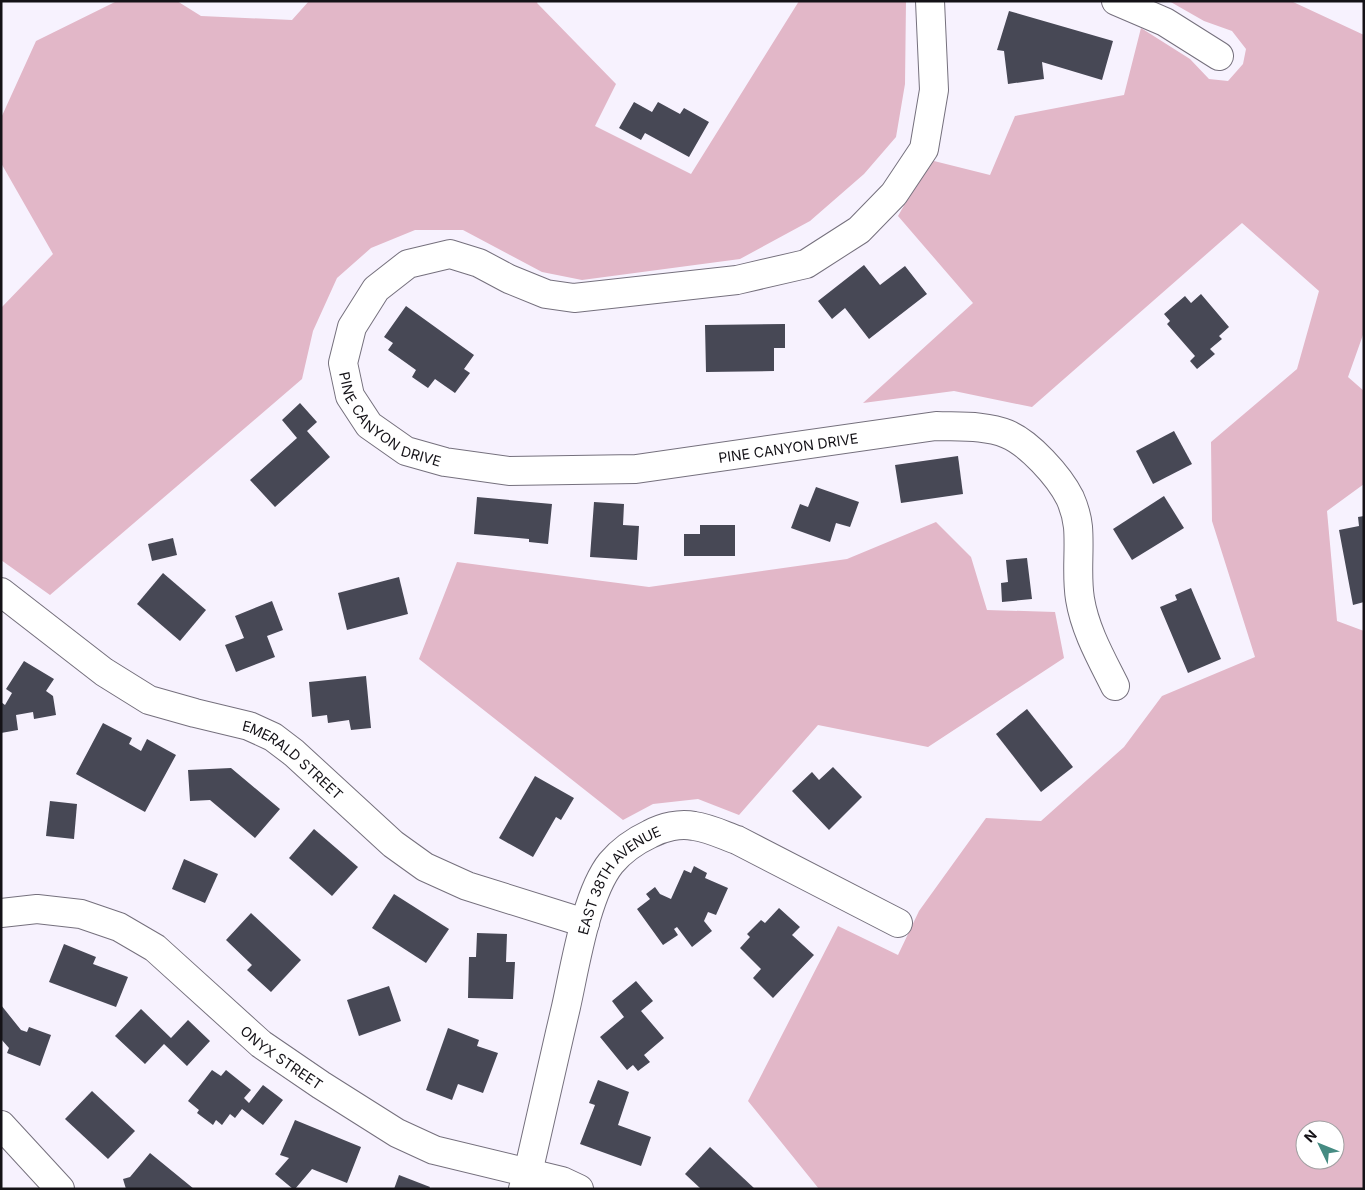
<svg xmlns="http://www.w3.org/2000/svg" width="1365" height="1190" viewBox="0 0 1365 1190" font-family="Inter,sans-serif">
<style>
.green{fill:#e2b7c8;fill-rule:evenodd}
.building{fill:#474855}
.lines{fill:none;stroke-linecap:round;stroke-linejoin:round}
.minor-casing{stroke:#75707d;stroke-width:30}
.minor{stroke:#fff;stroke-width:28}
.labels{text-anchor:middle;dominant-baseline:central;stroke-width:5;stroke-linejoin:round;paint-order:stroke}
.street-label{font-size:14px;fill:#141217;stroke:#fff}
</style>
<rect width="100%" height="100%" fill="#f7f2fe"/>
<!-- green -->
<g class="green">
<path d="M117,1H177L201,16L292,20L309,1H538L537,3L616,84L595,126L691,174L799,1H906L905,84L896,137L864,174L810,221L740,259L582,280L542,272L463,230H415L371,248L337,278L313,331L302,379L50,595L1,560V308L53,254L1,163V118L36,41Z"/>
<path d="M1169,1H1291L1364,35V332L1348,377L1364,391V484L1327,511L1337,621L1364,631V1189H819L748,1101L838,926L898,955L919,911L986,818L1041,821L1124,747L1162,696L1255,657L1212,521L1211,442L1297,369L1319,291L1242,223L1032,407L954,391L863,403L973,303L898,216L930,160L990,175L1015,116L1124,95L1141,28L1190,59L1209,79L1228,81L1243,64L1246,49L1232,31L1204,21ZM1305,1130H1335V1160H1305Z"/>
<path d="M936,522L971,557L987,610L1055,612L1064,658L928,747L818,725L739,815L698,799L653,804L623,820L419,659L457,562L649,587L847,559Z"/>
</g>
<!-- building -->
<g class="building">
<path d="M1009,11L1113,41L1102,80L1042,62L1044,79L1008,84L1004,51L997,50Z"/>
<path d="M634,102L652,112L658,102L680,114L684,108L709,122L689,157L645,133L641,140L619,128Z"/>
<path d="M864,265L880,285L905,266L927,294L869,339L845,308L832,319L818,301Z"/>
<path d="M1201,294L1229,327L1219,336L1222,339L1210,349L1215,354L1197,369L1190,361L1195,356L1167,324L1170,321L1164,314L1185,296L1191,303Z"/>
<path d="M406,306L474,355L464,369L470,373L455,393L435,379L428,388L412,377L416,370L388,350L393,343L384,337Z"/>
<path d="M785,324V348H774V371L706,372L705,325Z"/>
<path d="M300,403L317,422L307,431L330,457L275,507L250,480L297,438L282,420Z"/>
<path d="M1174,431L1192,464L1153,484L1136,451Z"/>
<path d="M958,456L963,494L901,503L895,465Z"/>
<path d="M816,487L859,502L850,527L836,523L830,542L791,528L800,504L808,507Z"/>
<path d="M1164,496L1184,528L1132,560L1113,529Z"/>
<path d="M477,497L552,504L548,544L529,542V539L474,534Z"/>
<path d="M594,502L624,504L623,525L639,526L637,560L590,557Z"/>
<path d="M1364,516V602L1353,605L1339,530L1359,526L1358,517Z"/>
<path d="M700,525H735V556H684V534H700Z"/>
<path d="M173,538L177,555L152,561L148,544Z"/>
<path d="M1027,558L1032,599L1002,602L1001,583L1008,582L1006,560Z"/>
<path d="M163,573L206,610L180,641L137,604Z"/>
<path d="M399,577L408,614L347,630L338,593Z"/>
<path d="M1191,588L1221,659L1188,673L1160,607L1177,600L1175,595Z"/>
<path d="M272,601L283,630L267,636L275,657L236,672L225,645L244,638L235,616Z"/>
<path d="M24,661L54,679L46,691L53,696L56,715L34,719L33,712L16,715L18,730L1,733V702L5,705L12,693L6,689Z"/>
<path d="M366,676L371,728L351,730L349,720L328,723L327,715L312,717L309,682Z"/>
<path d="M1027,709L1073,767L1041,792L996,734Z"/>
<path d="M103,723L132,738L129,744L141,751L147,739L176,755L145,812L76,774Z"/>
<path d="M833,767L862,797L829,830L792,791L812,772L819,780Z"/>
<path d="M231,768L280,809L255,838L210,800L190,801L188,770Z"/>
<path d="M535,776L574,798L561,820L556,817L533,857L499,838Z"/>
<path d="M50,801L77,804L74,839L46,836Z"/>
<path d="M314,829L358,867L332,896L289,858Z"/>
<path d="M184,859L218,874L205,903L172,889Z"/>
<path d="M694,866L707,873L705,878L728,888L716,915L708,912L704,921L712,931L692,947L677,927L674,929L678,935L663,945L637,909L650,899L646,894L655,887L660,894L671,899L684,870L691,873Z"/>
<path d="M394,894L449,929L426,963L372,928Z"/>
<path d="M779,908L800,927L792,935L814,955L773,998L753,978L761,969L740,948L750,937L747,934L761,920L765,923Z"/>
<path d="M251,913L301,960L271,992L247,970L252,965L226,940Z"/>
<path d="M477,933L507,934L506,962H515L513,999L468,998L469,957H476Z"/>
<path d="M64,944L96,957L93,964L128,977L116,1007L49,982Z"/>
<path d="M636,981L653,1001L641,1011L664,1038L644,1055L650,1062L638,1071L633,1065L627,1070L600,1037L624,1017L612,1001Z"/>
<path d="M389,986L401,1021L359,1036L347,1000Z"/>
<path d="M1,1005L21,1030L27,1032L29,1027L51,1035L40,1066L7,1053L9,1048L1,1039Z"/>
<path d="M141,1009L171,1038L188,1020L210,1041L187,1066L164,1044L145,1064L115,1036Z"/>
<path d="M448,1028L479,1040L477,1046L498,1053L483,1093L458,1084L452,1100L426,1090Z"/>
<path d="M212,1070L221,1076L226,1070L251,1090L244,1098L249,1103L263,1085L283,1100L263,1125L242,1109L235,1118L230,1114L222,1125L216,1120L213,1125L197,1113L199,1110L188,1101Z"/>
<path d="M598,1080L629,1092L618,1125L651,1137L641,1166L580,1144L595,1105L589,1103Z"/>
<path d="M92,1091L135,1131L108,1159L65,1119Z"/>
<path d="M295,1120L361,1147L347,1183L312,1169L295,1189H293L275,1174L289,1158L280,1155Z"/>
<path d="M710,1147L755,1189H701L685,1174Z"/>
<path d="M150,1153L194,1189H126L123,1179L130,1177Z"/>
<path d="M399,1175L430,1187L429,1189H394Z"/>
</g>
<g class="lines">
<!-- minor casing -->
<g class="minor-casing">
<g id="minor">
<path id="s1" d="M930,1L934,90L924,149L894,194L859,230L806,264L737,280L574,298L546,294L509,279L479,263L450,254L408,264L376,289L352,327L343,363L350,396L369,425L406,451L445,462L509,471L636,469L936,426C958,427 985,425 1007,434C1029,443 1059,476 1070,498C1074,507 1077,517 1078,527C1080,551 1076,575 1080,599C1085,630 1101,658 1115,686"/>
<path d="M1116,1L1165,22L1219,56"/>
<path id="s2" d="M1,592L104,672L149,700L195,713L249,726L273,737L294,753L393,844L425,867L467,886L585,923"/>
<path id="s3" d="M1,913L37,909L81,914L119,927L155,948L261,1044L321,1085L397,1133L434,1150L562,1181L579,1189"/>
<path d="M1,1125L60,1189"/>
<path id="s4" d="M523,1189L528,1173C541,1117 553,1062 566,1007C575,967 586,894 611,863C622,850 635,841 650,834C663,827 680,823 694,826C709,828 723,835 737,840L898,923"/>
</g>
</g>
<!-- minor -->
<use href="#minor" class="minor"/>
</g>
<g class="labels">
<!-- street labels -->
<g class="street-label">
<text stroke="none"><textPath href="#s1" startOffset="929">PINE CANYON DRIVE</textPath></text>
<text stroke="none"><textPath href="#s1" startOffset="1349">PINE CANYON DRIVE</textPath></text>
<text stroke="none"><textPath href="#s2" startOffset="342">EMERALD STREET</textPath></text>
<text stroke="none"><textPath href="#s4" startOffset="330">EAST 38TH AVENUE</textPath></text>
<text stroke="none"><textPath href="#s3" startOffset="330">ONYX STREET</textPath></text>
</g>
</g>
<!-- border -->
<rect width="1365" height="1190" fill="none" stroke="#141217" stroke-width="5"/>
<!-- north arrow -->
<g transform="translate(1320 1145) rotate(313)"><circle r="24" fill="#ffffff" stroke="#a1a0a2"/>
<path d="M0-4L9 19L0 12L-9 19Z" fill="#458b82"/>
<text y="-8" font-size="14" font-weight="bold" text-anchor="middle" fill="#141217">N</text>
</g>
</svg>
